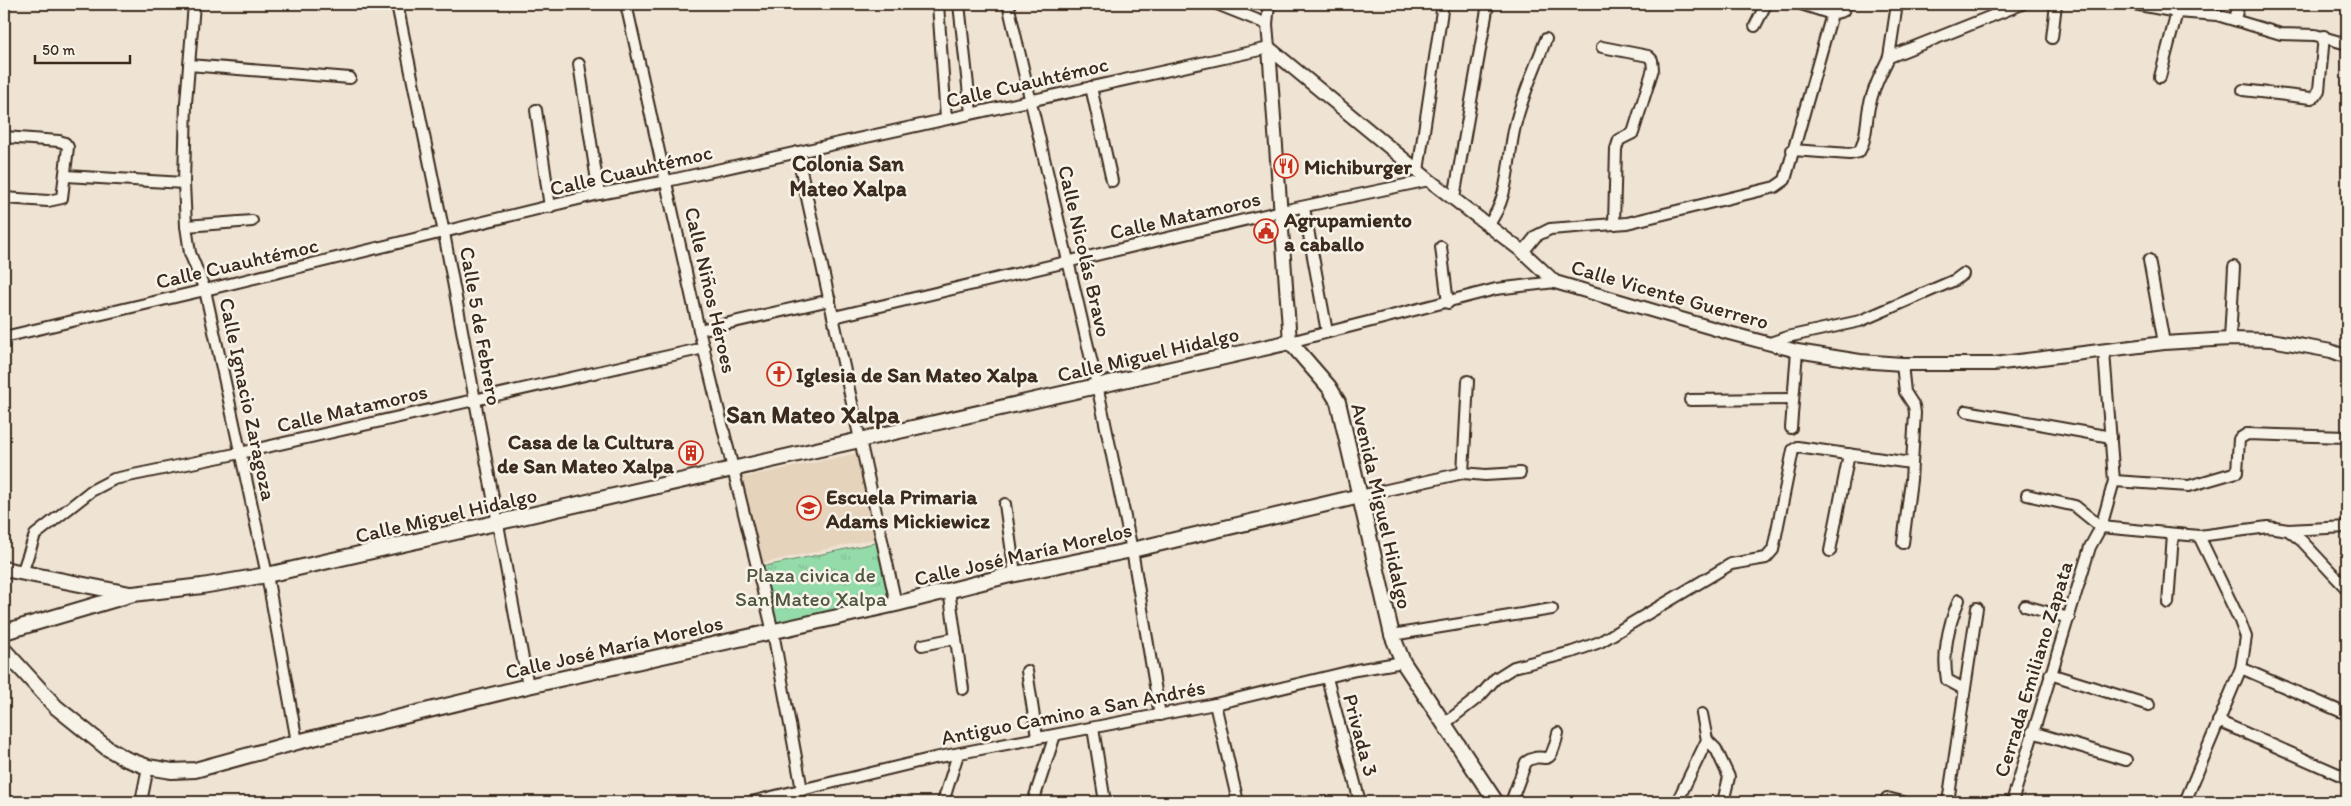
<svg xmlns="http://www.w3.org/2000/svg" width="2351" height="806" viewBox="0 0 2351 806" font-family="Itim,sans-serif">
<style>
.built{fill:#e6d3bc}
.park{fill:url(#park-tufts);stroke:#688264}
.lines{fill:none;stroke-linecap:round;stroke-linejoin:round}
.minor-casing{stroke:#3b2a1e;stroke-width:14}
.tertiary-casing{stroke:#3b2a1e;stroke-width:16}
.secondary-casing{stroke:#3b2a1e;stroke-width:18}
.minor{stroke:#f7f3e8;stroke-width:10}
.tertiary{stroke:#f7f3e8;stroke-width:12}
.secondary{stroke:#f7f3e8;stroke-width:14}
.labels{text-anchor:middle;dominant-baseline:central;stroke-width:5;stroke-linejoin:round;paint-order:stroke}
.street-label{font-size:21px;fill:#3b2a1e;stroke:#f7f3e8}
.poi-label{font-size:21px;font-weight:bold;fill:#3b2a1e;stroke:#f7f3e8;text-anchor:start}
.park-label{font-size:21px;fill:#515641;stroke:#f7f3e8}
.neighbourhood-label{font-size:22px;font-weight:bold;fill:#3b2a1e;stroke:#f7f3e8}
.quarter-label{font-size:24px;font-weight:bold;fill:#3b2a1e;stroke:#f7f3e8}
</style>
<defs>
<pattern id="park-tufts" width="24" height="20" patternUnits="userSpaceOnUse" patternTransform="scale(1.25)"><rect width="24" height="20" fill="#94dbaa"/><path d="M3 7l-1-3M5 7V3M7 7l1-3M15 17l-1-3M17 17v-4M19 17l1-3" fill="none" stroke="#80bc92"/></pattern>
</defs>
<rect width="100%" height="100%" fill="#efe4d4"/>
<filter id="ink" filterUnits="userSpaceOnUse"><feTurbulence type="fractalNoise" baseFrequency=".02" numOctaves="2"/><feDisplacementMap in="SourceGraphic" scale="10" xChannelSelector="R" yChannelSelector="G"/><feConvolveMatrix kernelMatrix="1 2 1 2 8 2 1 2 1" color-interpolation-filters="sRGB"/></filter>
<g filter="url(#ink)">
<!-- built -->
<path class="built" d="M858,453L878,538L759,564L741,478Z"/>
<!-- park -->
<path class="park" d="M879,542L892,598L772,625L761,567Z"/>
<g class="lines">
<!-- minor casing -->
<g class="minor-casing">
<g id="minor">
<path d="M194,4L186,103L184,183L186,226L190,253L205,290L267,575L297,742"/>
<path d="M397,4L444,233L528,686"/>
<path d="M626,4L699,330L773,632L802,790"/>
<path d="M938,4L946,119"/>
<path d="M959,4L971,113"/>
<path d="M1008,4L1097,385L1132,550L1160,715"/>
<path d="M1217,4L1267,24"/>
<path d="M1801,4L1832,14"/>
<path d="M2134,4L2177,12L2217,15L2281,34L2315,35L2347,44"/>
<path d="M2235,19L2239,4"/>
<path d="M1755,26L1766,4"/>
<path d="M2052,38L2056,4"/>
<path d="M1602,47L1648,56L1652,60L1653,69L1633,133L1619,140L1616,149L1614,224"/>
<path d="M1889,57L1897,4"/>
<path d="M579,64L599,194"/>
<path d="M189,65L350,78"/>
<path d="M2160,77L2177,12"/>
<path d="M1091,87L1112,181"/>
<path d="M2243,90L2311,98L2316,96L2319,90L2324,36"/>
<path d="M536,110L550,207"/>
<path d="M4,137L59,141L65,143L68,147L62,198L48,201L4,198"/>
<path d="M1792,150L1850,154L1859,152C1867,139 1866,122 1869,107C1873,89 1881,73 1889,57L2022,4"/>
<path d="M797,152L896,604"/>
<path d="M1418,171L1443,4"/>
<path d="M66,176L184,183"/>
<path d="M1454,198L1488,4"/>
<path d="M1304,208L1327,332"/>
<path d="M1488,225C1510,198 1507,159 1515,126C1522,96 1535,68 1546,39"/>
<path d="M186,226L252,221"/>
<path d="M1441,247L1448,303"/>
<path d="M1523,252L1536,236L1550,229L1627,223L1775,187L1785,180L1832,14L1843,11L1846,4"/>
<path d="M2149,260L2164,343"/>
<path d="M834,317L1282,211L1429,180"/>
<path d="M699,330L830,300"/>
<path d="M4,337L205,290L599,194L667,181L1269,48L1267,24L1269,4"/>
<path d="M2230,339L2234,267"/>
<path d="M1290,342L1496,289L1555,282"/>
<path d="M1770,343L1787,337L1860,321L1955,280L1963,274"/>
<path d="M1902,364L1905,392L1914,406L1915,413L1911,480L1903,543"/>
<path d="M1690,400L1792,399"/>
<path d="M1966,411L2111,437"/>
<path d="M1791,428L1797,351"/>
<path d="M1463,473L1468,381"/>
<path d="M2114,481L2189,486L2237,472L2239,439L2247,434L2347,437"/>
<path d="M2027,495L2075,506L2101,527L2199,536L2268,527L2288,530L2302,541L2347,589"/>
<path d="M1360,496L1463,473L1485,475L1520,473"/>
<path d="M1005,504L1015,574"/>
<path d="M2288,530L2347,527"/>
<path d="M1830,551L1849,454"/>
<path d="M22,573L35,535L91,491L114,479L240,453L704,348"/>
<path d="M949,590L963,689"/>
<path d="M1959,600C1948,626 1942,652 1947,680L1964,689"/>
<path d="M2168,603L2173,535"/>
<path d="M2025,606L2069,618"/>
<path d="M1392,635L1552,609"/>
<path d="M922,645L956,638"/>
<path d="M2241,668L2342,712"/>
<path d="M1027,671L1037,737"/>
<path d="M2050,674L2149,705"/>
<path d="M1327,678L1360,802"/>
<path d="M1215,704L1238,802"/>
<path d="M2218,721L2347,778"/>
<path d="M1444,724L1480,696L1495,679L1514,667L1572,652L1600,642L1731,564L1766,558L1773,550L1793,450L1797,447L1911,463"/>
<path d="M1093,728L1105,802"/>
<path d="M2032,732L2126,760"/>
<path d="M1707,740L1716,749L1729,777L1723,802"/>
<path d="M1887,798L1903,802"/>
<path d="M141,802L148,767"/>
<path d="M751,802L934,758L1215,704L1356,670L1403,662"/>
<path d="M943,802L958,754"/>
<path d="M1033,802L1055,735"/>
<path d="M1511,802L1526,762C1546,748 1548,775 1558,733"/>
<path d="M1677,802L1707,740L1702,714"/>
<path d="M1948,802L1977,608"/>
<path d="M2012,802L2090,547L2101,527L2114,481L2104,352"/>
<path d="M2185,802L2241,668L2246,637L2240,621L2199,536"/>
</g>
</g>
<!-- tertiary casing -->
<g class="tertiary-casing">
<g id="tertiary">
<path d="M1269,48L1429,180L1523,252L1555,282L1729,333L1797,351L1860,361L1902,364H1994L2164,343L2230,339L2271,340L2331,351L2347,357"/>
<path d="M1269,48L1290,342"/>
</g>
</g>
<!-- secondary casing -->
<g class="secondary-casing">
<g id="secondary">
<path d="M4,569L130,594"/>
<path d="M4,632L133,594L202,586L267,575L1290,342L1329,387L1338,402L1392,635L1403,662L1496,802"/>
<path d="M4,650L56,707L107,748L126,759L148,767L172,771L195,770L297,742L528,686L896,604L1006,576L1132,550L1360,496"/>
</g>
</g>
<!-- minor -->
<use href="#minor" class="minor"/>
<!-- tertiary -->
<use href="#tertiary" class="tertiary"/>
<!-- secondary -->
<use href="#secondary" class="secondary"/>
</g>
</g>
<!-- icons -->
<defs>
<g id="restaurant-ring" transform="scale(1.25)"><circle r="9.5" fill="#f7f3e8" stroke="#c8321e" stroke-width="1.5"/><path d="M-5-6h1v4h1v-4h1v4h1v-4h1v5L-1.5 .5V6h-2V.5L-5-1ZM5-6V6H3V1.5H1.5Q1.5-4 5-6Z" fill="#c8321e"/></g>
<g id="civic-ring" transform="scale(1.25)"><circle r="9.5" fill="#f7f3e8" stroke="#c8321e" stroke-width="1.5"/><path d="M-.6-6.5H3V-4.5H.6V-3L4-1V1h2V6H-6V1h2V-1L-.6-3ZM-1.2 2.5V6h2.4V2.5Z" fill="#c8321e"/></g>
<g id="church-ring" transform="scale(1.25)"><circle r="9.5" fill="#f7f3e8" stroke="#c8321e" stroke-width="1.5"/><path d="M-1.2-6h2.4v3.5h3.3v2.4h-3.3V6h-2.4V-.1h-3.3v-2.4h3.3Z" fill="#c8321e"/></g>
<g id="building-ring" transform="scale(1.25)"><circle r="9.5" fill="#f7f3e8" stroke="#c8321e" stroke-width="1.5"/><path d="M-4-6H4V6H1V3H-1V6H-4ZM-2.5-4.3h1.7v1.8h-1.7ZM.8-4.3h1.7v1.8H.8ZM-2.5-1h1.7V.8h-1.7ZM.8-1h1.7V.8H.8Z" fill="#c8321e"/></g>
<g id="school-ring" transform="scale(1.25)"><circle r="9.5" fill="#f7f3e8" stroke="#c8321e" stroke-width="1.5"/><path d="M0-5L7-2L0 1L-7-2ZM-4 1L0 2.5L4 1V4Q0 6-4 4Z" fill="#c8321e"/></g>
</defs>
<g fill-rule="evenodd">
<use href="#restaurant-ring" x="1286" y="166"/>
<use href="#civic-ring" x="1266" y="231"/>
<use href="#church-ring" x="779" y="374"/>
<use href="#building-ring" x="691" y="453"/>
<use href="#school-ring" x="809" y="508"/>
</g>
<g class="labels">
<!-- street labels -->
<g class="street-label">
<text transform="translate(1027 82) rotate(-13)">Calle Cuauhtémoc</text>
<text transform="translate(631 170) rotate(-13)">Calle Cuauhtémoc</text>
<text transform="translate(1185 215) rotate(-13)">Calle Matamoros</text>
<text transform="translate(1085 251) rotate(77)">Calle Nicolás Bravo</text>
<text transform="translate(237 263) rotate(-13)">Calle Cuauhtémoc</text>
<text transform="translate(711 290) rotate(77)">Calle Niños Héroes</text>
<text transform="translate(1670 294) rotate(16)">Calle Vicente Guerrero</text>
<text transform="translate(481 326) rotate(80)">Calle 5 de Febrero</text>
<text transform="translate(1148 354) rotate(-13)">Calle Miguel Hidalgo</text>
<text transform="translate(248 399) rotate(78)">Calle Ignacio Zaragoza</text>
<text transform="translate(352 408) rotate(-13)">Calle Matamoros</text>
<text transform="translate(1382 506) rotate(77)">Avenida Miguel Hidalgo</text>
<text transform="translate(446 515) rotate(-13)">Calle Miguel Hidalgo</text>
<text transform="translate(1023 554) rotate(-13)">Calle José María Morelos</text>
<text transform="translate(614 647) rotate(-13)">Calle José María Morelos</text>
<text transform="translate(2033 669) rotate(-73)">Cerrada Emiliano Zapata</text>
<text transform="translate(1073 712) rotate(-11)">Antiguo Camino a San Andrés</text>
<text transform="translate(1361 735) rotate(75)">Privada 3</text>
</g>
<!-- poi labels -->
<g class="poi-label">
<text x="1304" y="166">Michiburger</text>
<text x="1284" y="219">Agrupamiento<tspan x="1284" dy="24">a caballo</tspan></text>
<text x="796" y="374">Iglesia de San Mateo Xalpa</text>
<text x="674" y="441" text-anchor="end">Casa de la Cultura<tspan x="674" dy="24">de San Mateo Xalpa</tspan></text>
<text x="826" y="496">Escuela Primaria<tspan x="826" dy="24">Adams Mickiewicz</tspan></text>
</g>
<!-- park labels -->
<g class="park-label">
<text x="811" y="574">Plaza civica de<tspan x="811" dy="24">San Mateo Xalpa</tspan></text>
</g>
<!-- neighbourhood labels -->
<g class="neighbourhood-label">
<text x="848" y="163">Colonia San<tspan x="848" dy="25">Mateo Xalpa</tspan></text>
</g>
<!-- quarter labels -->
<g class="quarter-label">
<text x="813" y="414">San Mateo Xalpa</text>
</g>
</g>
<!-- margin -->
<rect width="2351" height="806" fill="none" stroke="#f7f3e8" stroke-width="20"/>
<rect x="10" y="10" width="2331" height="786" fill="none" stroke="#3b2a1e" stroke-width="2" filter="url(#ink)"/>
<!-- scale -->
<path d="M35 55v8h95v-8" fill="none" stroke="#3b2a1e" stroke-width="2.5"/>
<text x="42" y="55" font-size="15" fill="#3b2a1e" stroke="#f7f3e8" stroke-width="4" paint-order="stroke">50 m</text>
</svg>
